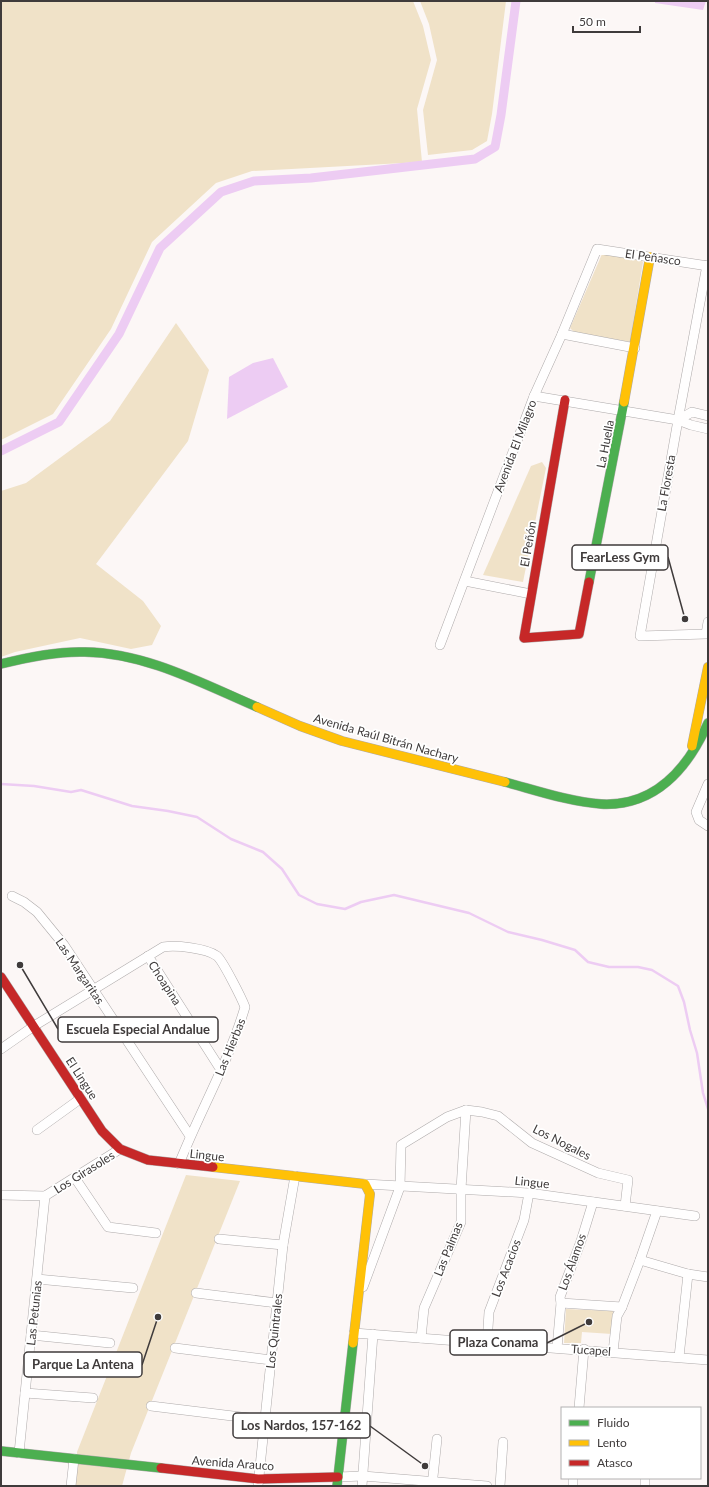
<svg xmlns="http://www.w3.org/2000/svg" width="709" height="1487" viewBox="0 0 709 1487" font-family="Lato,sans-serif">
<style>
.green{fill:#f0e2c8}
.water{fill:#edccf3}
.lines{fill:none;stroke-linecap:round;stroke-linejoin:round}
.stream{stroke:#edccf3;stroke-width:2.5}
.canal{stroke:#edccf3;stroke-width:9}
.street-casing{stroke:#aeaaaa;stroke-width:10}
.fast-casing{stroke:#aeaaaa;stroke-width:10}
.slow-casing{stroke:#aeaaaa;stroke-width:10}
.jam-casing{stroke:#aeaaaa;stroke-width:10}
.street{stroke:#fffefe;stroke-width:9}
.fast{stroke:#4caf50;stroke-width:9}
.slow{stroke:#ffc107;stroke-width:9}
.jam{stroke:#c62828;stroke-width:9}
.labels{text-anchor:middle;dominant-baseline:central;stroke-width:3.5;stroke-linejoin:round;paint-order:stroke}
.street-label{font-size:12px;fill:#3f3b3b;stroke:#fff}
.leader{fill:none;stroke:#3f3b3b;stroke-width:1.5}
.callout-dot{fill:#3f3b3b;stroke:#fff;stroke-width:1.5}
.callout{fill:#fff;stroke:#3f3b3b;stroke-width:1.5}
.callout-label{font-size:13px;text-anchor:middle;font-weight:bold;fill:#3f3b3b}
</style>
<rect width="100%" height="100%" fill="#fcf7f6"/>
<!-- green -->
<g class="green">
<path d="M1,1H413L423,26L431,60L417,109L422,162L252,171L216,183L152,242L111,329L53,414L1,440Z"/>
<path d="M420,1H506L492,114L487,141L472,150L428,155L423,110L437,60L429,24Z"/>
<path d="M602,254H609L639,259L643,262L630,342L574,332L570,328Z"/>
<path d="M176,323L209,370L188,441L96,564L143,601L161,626L152,645L131,649L80,638L15,652L1,657V491L26,483L110,421Z"/>
<path d="M542,462L546,468L523,582L483,575L531,466Z"/>
<path d="M186,1175L240,1181L131,1453L122,1486H76L77,1452Z"/>
<path d="M566,1309L613,1311L612,1334L582,1332L581,1343H564Z"/>
</g>
<!-- water -->
<g class="water">
<path d="M655,1H706L703,10L655,3Z"/>
<path d="M273,358L288,387L227,419L229,377L253,363Z"/>
</g>
<g class="lines">
<!-- stream -->
<path class="stream" d="M1,784L34,786L71,792L81,790L132,806L168,811L197,817L231,839L263,852L282,869L299,895L317,904L345,909L361,902L394,895L469,913L508,932L542,940L575,950L588,962L609,967H638L652,970L678,986L684,1002L690,1030L697,1053L703,1093L708,1109"/>
<!-- canal -->
<path class="canal" d="M1,451L59,422L119,334L160,248L221,192L254,181L311,178L475,159L495,147L501,115L516,1"/>
<!-- street casing -->
<g class="street-casing">
<g id="street">
<path d="M707,265L678,420L640,636L706,634L708,622"/>
<path d="M562,334L635,348"/>
<path d="M534,396L678,420L691,425L708,429"/>
<path d="M678,420L692,412L708,416"/>
<path d="M465,581L531,594"/>
<path d="M440,645L534,396L562,334L597,249L708,266"/>
<path d="M708,784L696,812L699,820L708,826"/>
<path d="M12,896L24,902L37,912L64,945L190,1136"/>
<path d="M148,956L221,1070"/>
<path d="M1,1049L34,1026L163,947C176,945 206,948 217,956C223,961 242,999 245,1007C229,1061 200,1111 179,1164"/>
<path d="M37,1130L80,1099"/>
<path d="M75,1178L108,1227L156,1233"/>
<path d="M365,1184L529,1193L695,1216"/>
<path d="M1,1195L45,1196L120,1149"/>
<path d="M219,1239L283,1245"/>
<path d="M640,1260L688,1274L708,1277"/>
<path d="M37,1279L133,1288"/>
<path d="M363,1287L400,1187L401,1145L447,1117L466,1110L482,1112L498,1116L532,1143L598,1173L628,1180L625,1206"/>
<path d="M196,1293L277,1303"/>
<path d="M561,1303L622,1307"/>
<path d="M354,1333L708,1360"/>
<path d="M31,1335L110,1343"/>
<path d="M421,1338L424,1308L461,1222V1189L466,1110"/>
<path d="M487,1344L489,1312L524,1220L529,1193"/>
<path d="M175,1348L271,1360"/>
<path d="M557,1348L561,1303L560,1297L581,1241L593,1202"/>
<path d="M613,1352L617,1316L622,1307L640,1260L657,1211"/>
<path d="M679,1357L688,1274"/>
<path d="M25,1393L93,1398"/>
<path d="M151,1406L265,1420"/>
<path d="M579,1408L584,1349"/>
<path d="M19,1453L45,1196"/>
<path d="M338,1477L363,1476L487,1486"/>
<path d="M71,1486L74,1459"/>
<path d="M258,1486L283,1245L295,1176"/>
<path d="M362,1486L373,1334"/>
<path d="M432,1486L437,1439"/>
<path d="M500,1486L503,1442"/>
<path d="M573,1486V1478"/>
<path d="M645,1486V1478"/>
</g>
</g>
<!-- fast casing -->
<g class="fast-casing">
<g id="fast">
<path d="M589,582L624,402"/>
<path d="M1,664C28,657 56,651 85,652C146,653 201,683 257,707"/>
<path d="M505,782C535,790 570,802 601,804C655,807 688,768 708,723"/>
<path d="M1,1451L161,1468"/>
<path d="M337,1486L353,1343"/>
</g>
</g>
<!-- slow casing -->
<g class="slow-casing">
<g id="slow">
<path d="M624,402L650,257"/>
<path d="M257,707L300,726L342,741L505,782"/>
<path d="M692,746L708,667"/>
<path d="M213,1167L365,1184L370,1194L353,1343"/>
</g>
</g>
<!-- jam casing -->
<g class="jam-casing">
<g id="jam">
<path d="M565,400L524,638L579,634L589,582"/>
<path d="M1,977L102,1131L120,1149L148,1160L213,1167"/>
<path d="M161,1468L258,1479L338,1477"/>
</g>
</g>
<!-- street -->
<use href="#street" class="street"/>
<!-- fast -->
<use href="#fast" class="fast"/>
<!-- slow -->
<use href="#slow" class="slow"/>
<!-- jam -->
<use href="#jam" class="jam"/>
</g>
<g class="labels">
<!-- street labels -->
<g class="street-label">
<text transform="translate(653 257) rotate(8)">El Peñasco</text>
<text transform="translate(605 444) rotate(-79)">La Huella</text>
<text transform="translate(515 446) rotate(-69)">Avenida El Milagro</text>
<text transform="translate(666 483) rotate(-80)">La Floresta</text>
<text transform="translate(528 544) rotate(-80)">El Peñón</text>
<text transform="translate(386 738) rotate(16)">Avenida Raúl Bitrán Nachary</text>
<text transform="translate(80 971) rotate(56)">Las Margaritas</text>
<text transform="translate(165 983) rotate(57)">Choapina</text>
<text transform="translate(230 1047) rotate(-68)">Las Hierbas</text>
<text transform="translate(82 1078) rotate(57)">El Lingue</text>
<text transform="translate(562 1142) rotate(27)">Los Nogales</text>
<text transform="translate(207 1155) rotate(6)">Lingue</text>
<text transform="translate(84 1172) rotate(-32)">Los Girasoles</text>
<text transform="translate(532 1182) rotate(6)">Lingue</text>
<text transform="translate(448 1249) rotate(-68)">Las Palmas</text>
<text transform="translate(572 1262) rotate(-70)">Los Álamos</text>
<text transform="translate(506 1268) rotate(-69)">Los Acacios</text>
<text transform="translate(34 1313) rotate(-84)">Las Petunias</text>
<text transform="translate(274 1331) rotate(-84)">Los Quintrales</text>
<text transform="translate(591 1350) rotate(4)">Tucapel</text>
<text transform="translate(233 1463) rotate(4)">Avenida Arauco</text>
</g>
</g>
<!-- callouts -->
<path class="leader" d="M685 619L668 557M20 965L58 1029M589 1322L547 1343M158 1317L142 1365M425 1466L370 1426"/>
<g class="callout-dot">
<circle cx="685" cy="619" r="4"/>
<circle cx="20" cy="965" r="4"/>
<circle cx="589" cy="1322" r="4"/>
<circle cx="158" cy="1317" r="4"/>
<circle cx="425" cy="1466" r="4"/>
</g>
<g class="callout">
<rect x="572" y="545" width="96" height="25" rx="4"/>
<rect x="58" y="1017" width="160" height="25" rx="4"/>
<rect x="450" y="1330" width="97" height="25" rx="4"/>
<rect x="24" y="1352" width="118" height="25" rx="4"/>
<rect x="233" y="1413" width="137" height="25" rx="4"/>
</g>
<g class="callout-label">
<text x="620" y="562">FearLess Gym</text>
<text x="138" y="1034">Escuela Especial Andalue</text>
<text x="498" y="1347">Plaza Conama</text>
<text x="83" y="1369">Parque La Antena</text>
<text x="301" y="1430">Los Nardos, 157-162</text>
</g>
<!-- border -->
<rect width="709" height="1487" fill="none" stroke="#3f3b3b" stroke-width="4"/>
<!-- legend -->
<rect x="561" y="1407" width="140" height="72" fill="#ffffff" stroke="#b2b1b1"/>
<rect x="569" y="1420" width="20" height="6" fill="#4caf50" stroke="#b2b1b1"/>
<text x="597" y="1427" font-size="12" fill="#3f3b3b">Fluido</text>
<rect x="569" y="1440" width="20" height="6" fill="#ffc107" stroke="#b2b1b1"/>
<text x="597" y="1447" font-size="12" fill="#3f3b3b">Lento</text>
<rect x="569" y="1460" width="20" height="6" fill="#c62828" stroke="#b2b1b1"/>
<text x="597" y="1467" font-size="12" fill="#3f3b3b">Atasco</text>
<!-- scale -->
<path d="M573 26v6h67v-6" fill="none" stroke="#3f3b3b" stroke-width="2"/>
<text x="579" y="26" font-size="12" fill="#3f3b3b" stroke="#ffffff" stroke-width="3" paint-order="stroke">50 m</text>
</svg>
